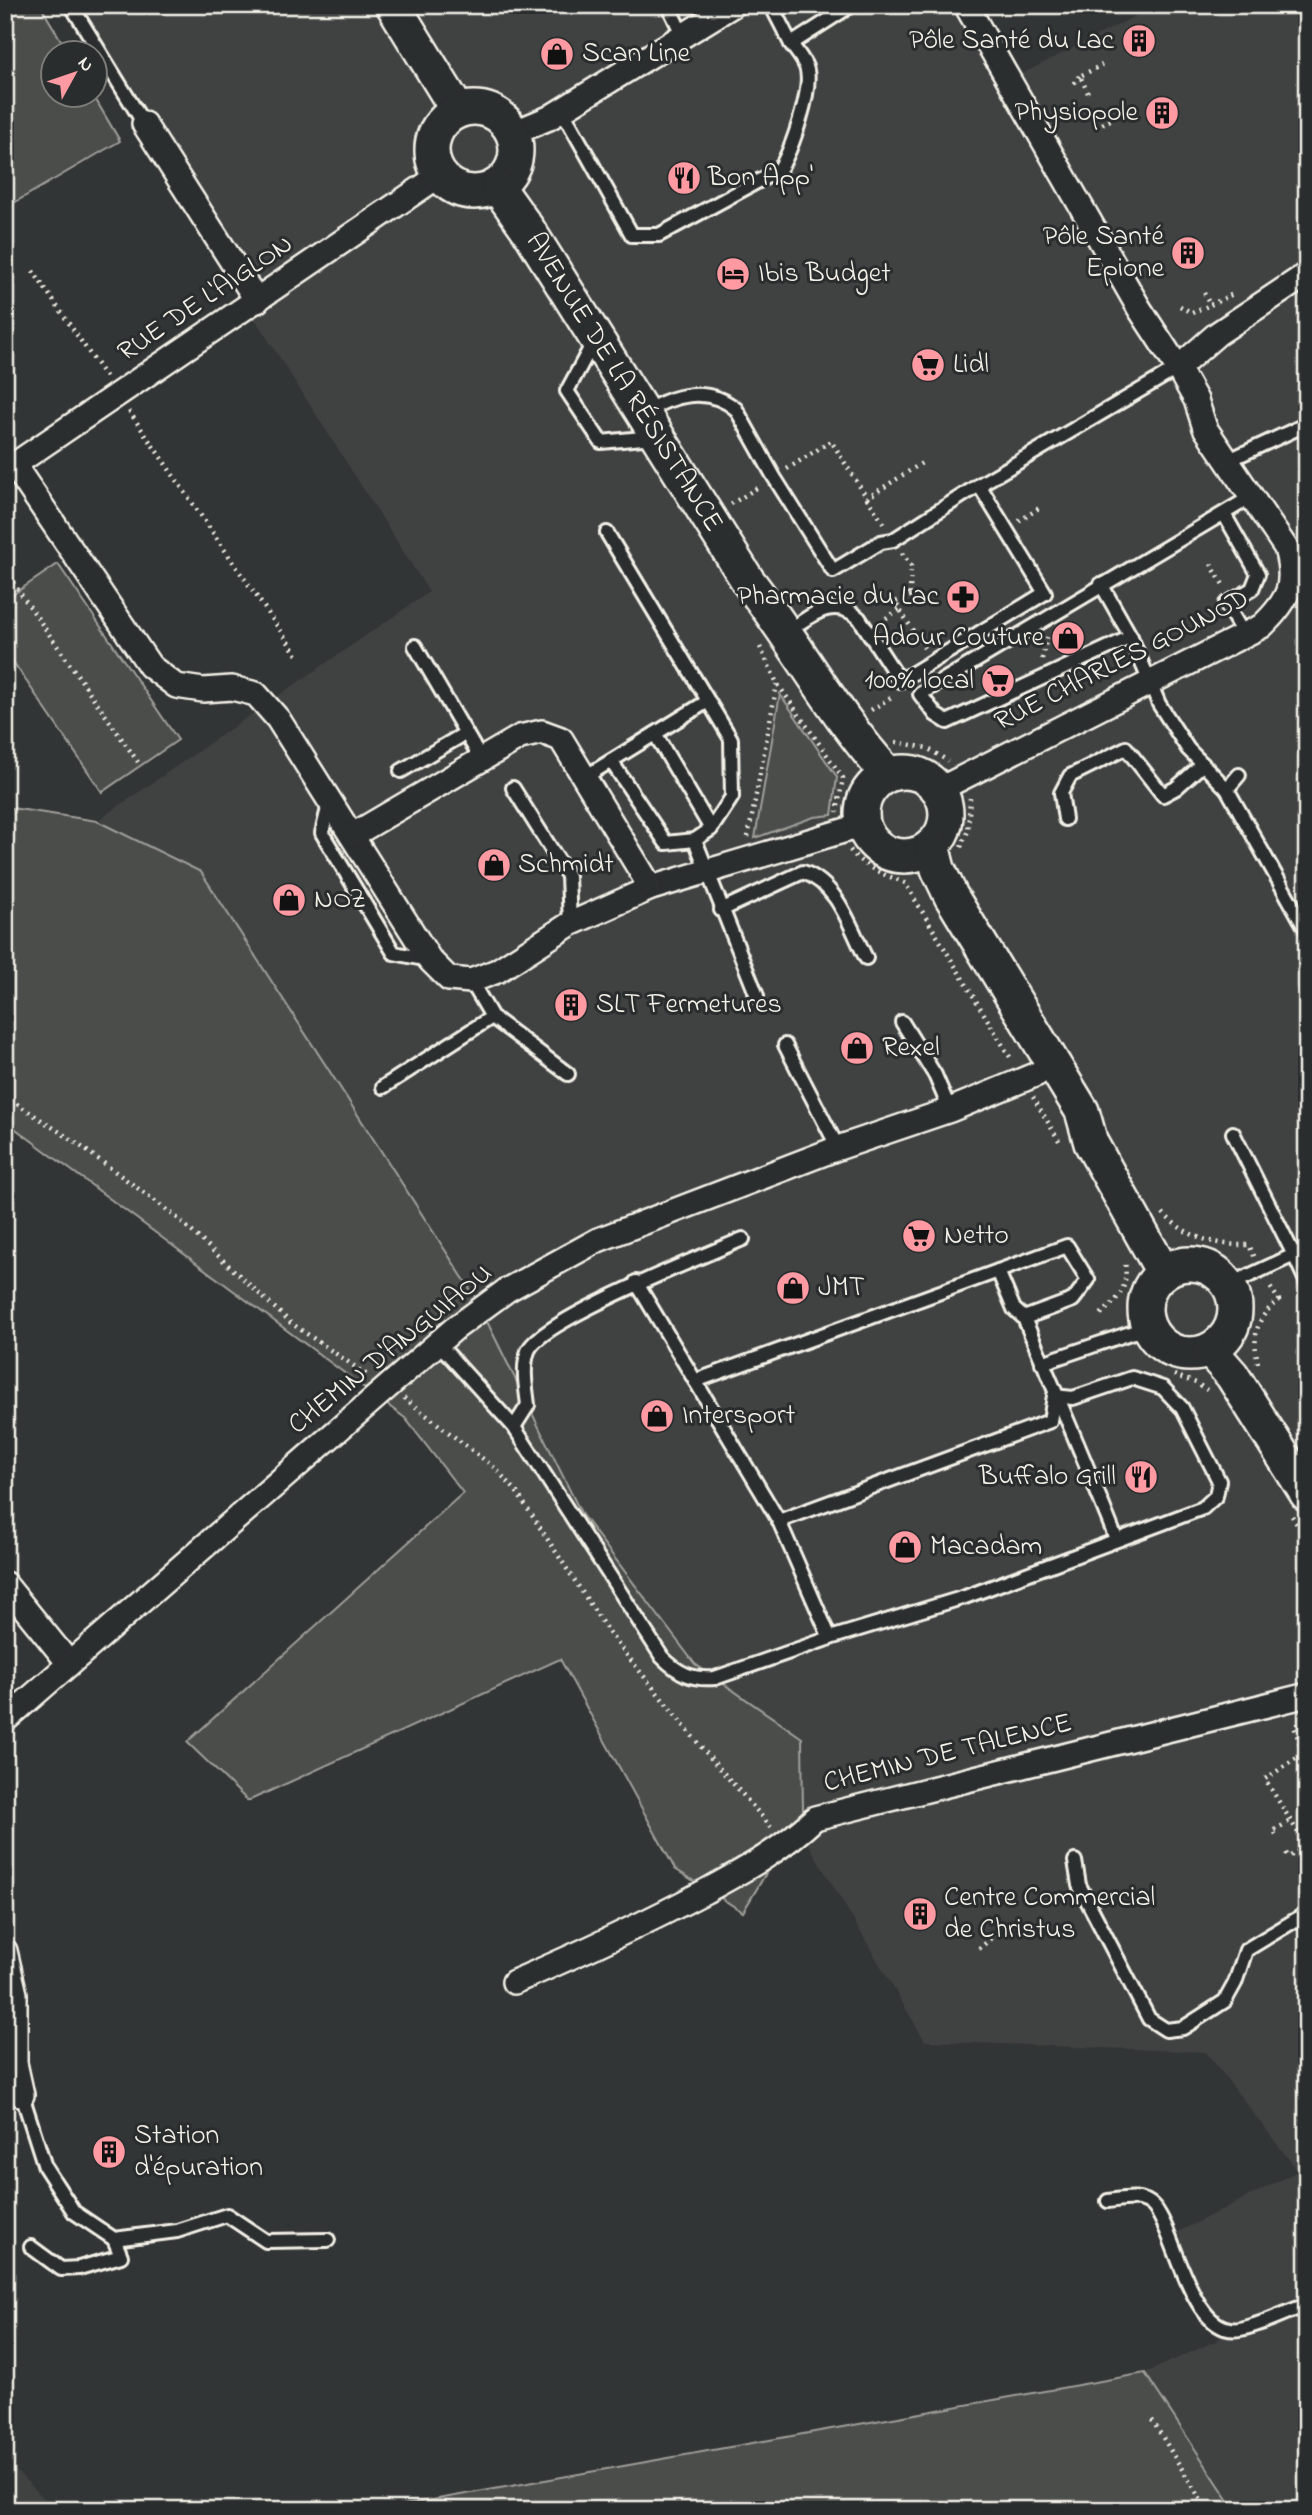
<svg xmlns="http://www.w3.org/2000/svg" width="1312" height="2515" viewBox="0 0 1312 2515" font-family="'Indie Flower',sans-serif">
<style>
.built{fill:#404242}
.green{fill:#4b4d4c;stroke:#a09f9a;stroke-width:2}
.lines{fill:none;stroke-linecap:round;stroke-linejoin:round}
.service-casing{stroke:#f4f1e8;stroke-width:18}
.minor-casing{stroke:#f4f1e8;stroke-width:28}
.secondary-casing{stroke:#f4f1e8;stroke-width:38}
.path{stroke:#f4f1e8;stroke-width:4.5;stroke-dasharray:2 5;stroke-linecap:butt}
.service{stroke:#2a2d2e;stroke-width:12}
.minor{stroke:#2a2d2e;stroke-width:23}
.secondary{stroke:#2a2d2e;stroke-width:33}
.rail-casing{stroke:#f4f1e8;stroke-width:8}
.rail{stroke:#2a2d2e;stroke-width:5;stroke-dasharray:16;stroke-linecap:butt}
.labels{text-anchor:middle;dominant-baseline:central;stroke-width:6;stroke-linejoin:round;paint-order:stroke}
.poi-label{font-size:28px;fill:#f4f1e8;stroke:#2a2d2e;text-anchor:start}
.street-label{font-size:28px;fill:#f4f1e8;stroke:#2a2d2e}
</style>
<rect width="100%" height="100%" fill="#323535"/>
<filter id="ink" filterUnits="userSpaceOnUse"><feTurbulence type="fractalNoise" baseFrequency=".0143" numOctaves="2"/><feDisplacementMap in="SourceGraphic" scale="14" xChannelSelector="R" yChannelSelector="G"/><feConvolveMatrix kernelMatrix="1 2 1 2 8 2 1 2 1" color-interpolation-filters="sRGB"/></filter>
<g filter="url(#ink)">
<!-- built -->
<g class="built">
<path d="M64,5H964L1010,80L1157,5H1307V2510H1235L1145,2373L1220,2339L1176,2233L1298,2171L1206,2052L925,2041L796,1823L582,1515L474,1295L201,872L97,821L429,592L236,289Z"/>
<path d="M5,2460L56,2510H5Z"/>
</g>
<!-- green -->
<g class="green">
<path d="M5,5H40L68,52H52V94L93,95L120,141L5,208Z"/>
<path d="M58,564L178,740L102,792L5,650V600Z"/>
<path d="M780,694L837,777L832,815L814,817L755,838Z"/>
<path d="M5,807L97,821L201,872L474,1295L582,1515L695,1664L802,1738L803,1811L743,1912L675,1869L560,1659L248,1801L187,1742L463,1493L405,1418L5,1121Z"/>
<path d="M1145,2373L1235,2510H376Z"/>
</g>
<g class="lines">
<!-- service casing -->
<g class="service-casing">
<g id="service">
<path d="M71,5L144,124"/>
<path d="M668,5L683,36"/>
<path d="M771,5L791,44"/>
<path d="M562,110L632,235H659L779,170C791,152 814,87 806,67C803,59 796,51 791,44L852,5"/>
<path d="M594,341L567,391L601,442L653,437"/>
<path d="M643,413C673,395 706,385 736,409L774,477L833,571L881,542L893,540L979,485L1178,368"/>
<path d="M1227,461L1307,424"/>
<path d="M1224,514L1258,574L1252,589L1226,604L1244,635"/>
<path d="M607,533L731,739L732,797L711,829L695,840L757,996"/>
<path d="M1101,584L1131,637L1159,704L1188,749L1227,789L1307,931"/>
<path d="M787,632C810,616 834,595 859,618L900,681L1045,593L979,485"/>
<path d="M1131,637L947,722L936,715L920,694L1251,497"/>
<path d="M415,646L481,759"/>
<path d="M655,734L711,829"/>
<path d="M611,761L666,843L695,840"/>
<path d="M401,771L466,733"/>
<path d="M585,777L708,701"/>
<path d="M513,788L568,876L570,924"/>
<path d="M1227,789L1239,775"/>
<path d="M330,800L322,833L394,953L429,960"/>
<path d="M1065,819L1061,793L1070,776L1126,748L1163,795L1176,788L1203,764"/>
<path d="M721,910L803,872C838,884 850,927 866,958"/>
<path d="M471,981L492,1017L568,1074"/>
<path d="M902,1022L935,1075L950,1110"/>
<path d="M785,1045L838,1148"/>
<path d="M383,1087L492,1017"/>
<path d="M1233,1133L1294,1255L1307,1249"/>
<path d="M998,1271L1014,1309L1024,1318C1055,1392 1087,1464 1116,1539"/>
<path d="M636,1282L779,1521L1050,1421L1054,1396"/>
<path d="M1229,1285L1294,1255L1307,1283"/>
<path d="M438,1343L514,1427L662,1657C679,1674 692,1680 715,1678L830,1638L965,1597L1203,1508L1216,1496L1219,1481L1182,1408L1163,1388L1132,1378L1073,1398L1054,1396"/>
<path d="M1042,1363L1148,1327"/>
<path d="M695,1381L1067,1246L1088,1280L1073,1300L1024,1318"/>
<path d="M514,1427L528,1405C526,1388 522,1368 528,1351C540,1320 706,1255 743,1239"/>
<path d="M779,1521L830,1638"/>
<path d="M1075,1861L1079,1885L1149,2019L1166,2030L1183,2028L1225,2001L1235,1983L1246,1950L1307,1913"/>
<path d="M22,2095L45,2167L74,2212L114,2239L177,2231L227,2215L266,2241L328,2240"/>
<path d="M1108,2201C1123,2199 1143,2194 1154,2207C1177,2234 1191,2338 1240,2329C1262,2325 1285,2312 1307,2305"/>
<path d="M31,2247L61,2269L79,2268L121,2256L114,2239"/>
</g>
</g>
<!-- minor casing -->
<g class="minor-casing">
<g id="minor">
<path d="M966,5L1139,308L1178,368"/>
<path d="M144,124L257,301"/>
<path d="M513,133L549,118L733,5"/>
<path d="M14,465L150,666L176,686L203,690L232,688L256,694L278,719L430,960L449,979L471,981L497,971L570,924L651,888L863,825"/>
<path d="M5,471L440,175"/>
<path d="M938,790L1262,626C1289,600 1296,585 1286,548L1205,428L1196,400L1178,368L1217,334L1307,274"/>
<path d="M353,835L520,737L542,732L561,739L651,888"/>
<path d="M5,1584L68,1662"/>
<path d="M5,1720L454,1329L507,1290L598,1240L838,1148L950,1110L1037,1074"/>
<path d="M5,1951L15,1994V2063L22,2095"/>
<path d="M514,1982C579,1954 642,1925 704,1892C746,1869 780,1851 815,1818L1307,1695"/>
</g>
</g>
<!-- secondary casing -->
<g class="secondary-casing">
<g id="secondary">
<path d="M393,5L458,111"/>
<circle cx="474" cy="150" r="42"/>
<path id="s1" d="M497,186L529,231L748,581C797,644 834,715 888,774"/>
<circle cx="904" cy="814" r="42"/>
<path d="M932,845L938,869L951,896L1082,1111L1091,1143L1163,1272"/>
<circle cx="1190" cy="1309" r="45"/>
<path d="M1210,1350L1232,1375L1307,1494"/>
</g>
</g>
<!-- path -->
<g class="path">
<path d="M1074,83L1080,76"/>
<path d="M1088,93L1080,76L1102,65"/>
<path d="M1096,127L1125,113"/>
<path d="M33,271L107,379"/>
<path d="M1204,293L1210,305L1233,294"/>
<path d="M1180,306L1192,313L1210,305"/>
<path d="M129,411L297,655"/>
<path d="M787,469L831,441L867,498L925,461"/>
<path d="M867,498L884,524"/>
<path d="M731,504L760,486"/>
<path d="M1019,521L1039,508"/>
<path d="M902,553L911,566L910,594"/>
<path d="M1211,564L1225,588"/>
<path d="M5,571L138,762"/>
<path d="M911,596L895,602L924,648"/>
<path d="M880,622L900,609"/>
<path d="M760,647L777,683L843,778L837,812"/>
<path d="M1042,659L1047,637"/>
<path d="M871,710L893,696"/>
<path d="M896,742L927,748L948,761"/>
<path d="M748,837L777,684"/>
<path d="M961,847L968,831L970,798"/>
<path d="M850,850C865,869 884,874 905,883L1010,1057"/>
<path d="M5,1096L75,1142L174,1215L291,1323L370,1377"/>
<path d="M1033,1097L1061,1144"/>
<path d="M1163,1213C1185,1237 1216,1246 1249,1245L1255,1258"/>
<path d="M1101,1314C1121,1297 1128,1287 1125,1261"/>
<path d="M1258,1363C1252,1335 1256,1318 1279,1300L1268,1284"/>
<path d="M1174,1375L1196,1383L1207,1390"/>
<path d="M404,1398L495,1468L516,1491L609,1633L701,1747L771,1827"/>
<path d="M1292,1516L1307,1541"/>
<path d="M1305,1723L1294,1726L1303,1754L1265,1779L1307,1847"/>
<path d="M1276,1835L1273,1831L1290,1821"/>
<path d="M1286,1853L1289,1857L1306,1846"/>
<path d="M979,1949L1009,1922"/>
<path d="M1152,2420L1207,2510"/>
</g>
<!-- service -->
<use href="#service" class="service"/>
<!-- minor -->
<use href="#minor" class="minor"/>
<!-- secondary -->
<use href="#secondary" class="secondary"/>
<!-- rail casing -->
<g class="rail-casing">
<path id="rail" d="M5,2497L19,2510"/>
</g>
<!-- rail -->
<use href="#rail" class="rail"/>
</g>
</g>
<!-- icons -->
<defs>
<g id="building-disc" transform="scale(1.75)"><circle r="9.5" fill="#ff9aa2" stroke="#2a2d2e"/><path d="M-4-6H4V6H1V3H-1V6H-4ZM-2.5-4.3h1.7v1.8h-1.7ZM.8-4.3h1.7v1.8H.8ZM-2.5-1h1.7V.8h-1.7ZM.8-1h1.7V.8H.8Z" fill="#111"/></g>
<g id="shop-disc" transform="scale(1.75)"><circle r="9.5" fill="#ff9aa2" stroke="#2a2d2e"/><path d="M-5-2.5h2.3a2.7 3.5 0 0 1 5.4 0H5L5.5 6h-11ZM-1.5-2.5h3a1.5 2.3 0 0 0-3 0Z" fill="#111"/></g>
<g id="restaurant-disc" transform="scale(1.75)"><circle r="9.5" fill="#ff9aa2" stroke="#2a2d2e"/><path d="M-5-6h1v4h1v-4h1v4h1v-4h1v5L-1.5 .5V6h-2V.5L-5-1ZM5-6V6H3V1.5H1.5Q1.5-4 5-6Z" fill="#111"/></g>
<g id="hotel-disc" transform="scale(1.75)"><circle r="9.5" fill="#ff9aa2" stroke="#2a2d2e"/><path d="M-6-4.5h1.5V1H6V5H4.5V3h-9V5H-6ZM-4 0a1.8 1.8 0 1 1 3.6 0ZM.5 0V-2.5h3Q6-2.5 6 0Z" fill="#111"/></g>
<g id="supermarket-disc" transform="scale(1.75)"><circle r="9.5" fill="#ff9aa2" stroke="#2a2d2e"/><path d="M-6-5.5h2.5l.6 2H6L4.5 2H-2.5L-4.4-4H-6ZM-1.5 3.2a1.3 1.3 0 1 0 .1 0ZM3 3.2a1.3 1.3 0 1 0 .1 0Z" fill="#111"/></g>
<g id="pharmacy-disc" transform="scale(1.75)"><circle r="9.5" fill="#ff9aa2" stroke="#2a2d2e"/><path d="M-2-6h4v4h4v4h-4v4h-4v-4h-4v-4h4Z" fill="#111"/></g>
</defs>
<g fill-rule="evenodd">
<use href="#building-disc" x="1139" y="41"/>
<use href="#shop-disc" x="557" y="54"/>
<use href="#building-disc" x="1162" y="113"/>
<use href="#restaurant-disc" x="684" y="178"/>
<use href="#building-disc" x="1188" y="253"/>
<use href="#hotel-disc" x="733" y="274"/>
<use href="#supermarket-disc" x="928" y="365"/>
<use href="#pharmacy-disc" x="963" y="597"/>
<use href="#shop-disc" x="1068" y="638"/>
<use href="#supermarket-disc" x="998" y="681"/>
<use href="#shop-disc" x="494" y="865"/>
<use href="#shop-disc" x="289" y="900"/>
<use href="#building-disc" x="571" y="1005"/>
<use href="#shop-disc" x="857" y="1048"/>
<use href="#supermarket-disc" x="919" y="1236"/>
<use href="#shop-disc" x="793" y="1288"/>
<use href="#shop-disc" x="657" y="1416"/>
<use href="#restaurant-disc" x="1141" y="1477"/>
<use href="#shop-disc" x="905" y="1547"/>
<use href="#building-disc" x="920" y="1914"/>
<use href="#building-disc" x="109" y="2152"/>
</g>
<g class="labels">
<!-- poi labels -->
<g class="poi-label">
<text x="1114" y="41" text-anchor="end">Pôle Santé du Lac</text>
<text x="582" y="54">Scan Line</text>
<text x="1138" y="113" text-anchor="end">Physiopole</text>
<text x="708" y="178">Bon App'</text>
<text x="1164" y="237" text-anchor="end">Pôle Santé<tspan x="1164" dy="32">Epione</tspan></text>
<text x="758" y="274">Ibis Budget</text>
<text x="953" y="365">Lidl</text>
<text x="939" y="597" text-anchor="end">Pharmacie du Lac</text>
<text x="1044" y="638" text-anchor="end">Adour Couture</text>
<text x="974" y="681" text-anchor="end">100% local</text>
<text x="518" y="865">Schmidt</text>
<text x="314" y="900">NOZ</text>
<text x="596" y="1005">SLT Fermetures</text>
<text x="882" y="1048">Rexel</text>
<text x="944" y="1236">Netto</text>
<text x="818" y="1288">JMT</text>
<text x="682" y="1416">Intersport</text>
<text x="1116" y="1477" text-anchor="end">Buffalo Grill</text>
<text x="930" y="1547">Macadam</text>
<text x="944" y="1898">Centre Commercial<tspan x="944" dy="32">de Christus</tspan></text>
<text x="134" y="2136">Station<tspan x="134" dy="32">d'épuration</tspan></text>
</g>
<!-- street labels -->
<g class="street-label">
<text transform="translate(206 299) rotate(-34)">RUE DE L'AIGLON</text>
<text stroke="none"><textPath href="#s1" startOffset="234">AVENUE DE LA RÉSISTANCE</textPath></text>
<text transform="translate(1122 661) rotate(-27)">RUE CHARLES GOUNOD</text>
<text transform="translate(391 1350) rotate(-39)">CHEMIN D'ANGUIAOU</text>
<text transform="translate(948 1754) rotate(-14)">CHEMIN DE TALENCE</text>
</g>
</g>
<!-- margin -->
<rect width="1312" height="2515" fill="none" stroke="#2a2d2e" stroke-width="28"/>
<rect x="14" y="14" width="1284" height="2487" fill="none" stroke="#f4f1e8" stroke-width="2.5" filter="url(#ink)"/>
<!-- north arrow -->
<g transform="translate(74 74) rotate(50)"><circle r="33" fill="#2a2d2e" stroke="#7b7b78" stroke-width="2"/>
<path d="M0-5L12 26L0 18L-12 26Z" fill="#ff9aa2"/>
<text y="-10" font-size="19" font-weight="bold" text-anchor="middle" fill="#f4f1e8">N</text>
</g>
</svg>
